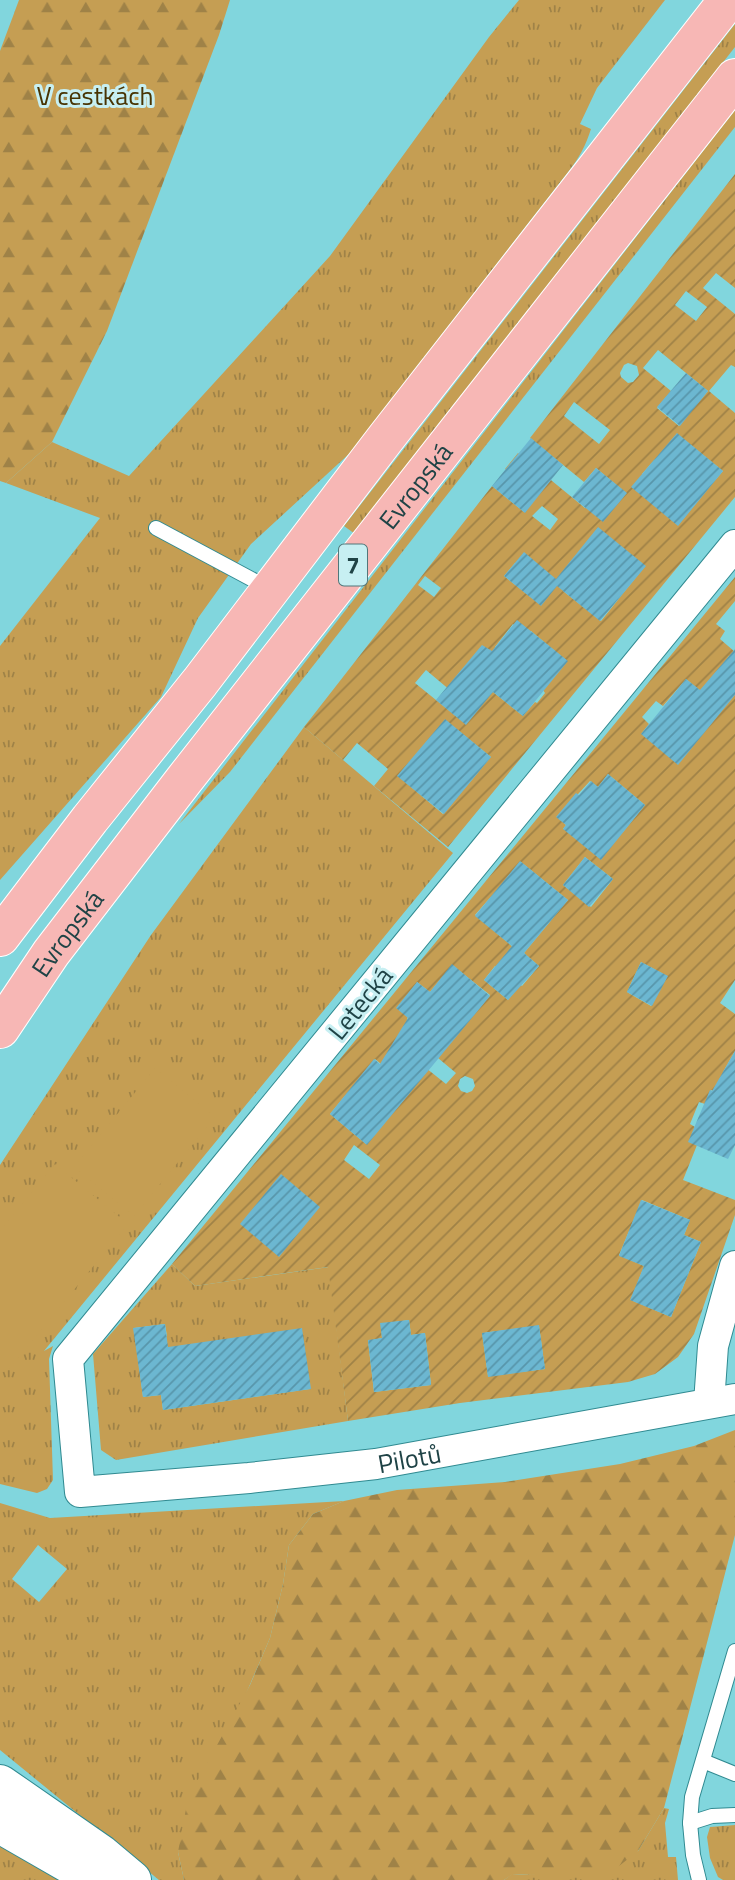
<svg xmlns="http://www.w3.org/2000/svg" width="735" height="1880" viewBox="0 0 735 1880" font-family="'Titillium Web',sans-serif">
<style>
.grass{fill:url(#grass-tufts);fill-rule:evenodd}
.forest{fill:url(#forest-firs)}
.garden{fill:url(#garden-furrows);fill-rule:evenodd}
.pitch{fill:#c59e53}
.building{fill:url(#building-hatch)}
.lines{fill:none;stroke-linecap:round;stroke-linejoin:round}
.service-casing{stroke:#308a91;stroke-width:16}
.minor-casing{stroke:#308a91;stroke-width:32}
.secondary-casing{stroke:#308a91;stroke-width:40}
.primary-casing{stroke:#fff;stroke-width:40}
.service{stroke:#fff;stroke-width:14}
.minor{stroke:#fff;stroke-width:30}
.secondary{stroke:#fff;stroke-width:38}
.primary{stroke:#f7b7b5;stroke-width:38}
.labels{text-anchor:middle;dominant-baseline:central;stroke-width:6;stroke-linejoin:round;paint-order:stroke}
.shield{fill:#c7eff2;stroke:#51777a;stroke-width:2}
.shield-label{font-size:24px;font-weight:bold;fill:#1f4346}
.park-label{font-size:26px;fill:#483403;stroke:#c7eff2}
.street-label{font-size:26px;fill:#1f4346;stroke:#c7eff2}
</style>
<defs>
<pattern id="grass-tufts" width="24" height="20" patternUnits="userSpaceOnUse" patternTransform="scale(1.75)"><rect width="24" height="20" fill="#c59e53"/><path d="M3 7l-1-3M5 7V3M7 7l1-3M15 17l-1-3M17 17v-4M19 17l1-3" fill="none" stroke="#9f8247"/></pattern>
<pattern id="forest-firs" width="22" height="20" patternUnits="userSpaceOnUse" patternTransform="scale(1.75)"><rect width="22" height="20" fill="#c59e53"/><path d="M5 1l3.5 6h-7zM16 11l3.5 6h-7z" fill="#9f8247"/></pattern>
<pattern id="garden-furrows" width="10" height="10" patternUnits="userSpaceOnUse" patternTransform="scale(1.75)"><rect width="10" height="10" fill="#c59e53"/><path d="M-1 1l2-2M0 10L10 0M9 11l2-2" fill="none" stroke="#9f8247"/></pattern>
<pattern id="building-hatch" width="6" height="6" patternUnits="userSpaceOnUse" patternTransform="scale(1.75)"><rect width="6" height="6" fill="#6cb7d1"/><path d="M-1 1l2-2M0 6l6-6M5 7l2-2" fill="none" stroke="#5896ab"/></pattern>
</defs>
<rect width="100%" height="100%" fill="#81d6dd"/>
<!-- grass -->
<g class="grass">
<path d="M519,0H665L597,88L580,124L591,129C586,145 579,158 569,171L350,453L251,544L198,618L161,697L0,880V646L100,518L6,483L52,442L129,476L330,256L489,37Z"/>
<path d="M735,24V47L355,534L344,526Z"/>
<path d="M735,110V127L230,772L179,824Z"/>
<path d="M304,727L453,853L44,1351L53,1346L49,1359L53,1480L47,1489L37,1493L0,1484V1165L151,935Z"/>
<path d="M172,1264L195,1286L329,1267L348,1421L116,1460L101,1450L93,1354ZM165,1324L167,1336L152,1338L154,1349L310,1389L163,1410L161,1395L143,1397L134,1328Z"/>
<path d="M344,1501L313,1514L289,1545L283,1584L270,1638L178,1852L184,1880H159L0,1750V1503L50,1518ZM38,1545L67,1569L39,1602L12,1579Z"/>
<path d="M664,1808L669,1809L665,1823L668,1857H676L678,1880H504L512,1874L531,1875L638,1851Z"/>
<path d="M735,1825V1880H723L718,1877L710,1858L707,1837L710,1827Z"/>
<path d="M0,1839L71,1880H0Z"/>
</g>
<!-- forest -->
<g class="forest">
<path d="M19,0H230L219,35L107,331L52,442L6,483L0,481V51Z"/>
<path d="M735,1430V1535L664,1808L638,1851L614,1870L568,1874L531,1875L513,1874L504,1880H184L178,1852L188,1798L250,1685L270,1638L283,1584L289,1545L313,1514L344,1501L397,1490L505,1482L620,1464L694,1446Z"/>
</g>
<!-- garden -->
<g class="garden">
<path d="M735,174V288L716,273L703,288L735,314V367L731,365L709,391L735,413V497L448,847L374,786L388,769L357,743L343,760L304,727L492,486L524,512L537,496L505,469L518,453L585,508L626,493L596,468L584,482L530,438ZM686,291L707,307L696,321L675,305ZM658,350L708,391L679,426L657,408L671,391L643,368ZM628,363L637,366L639,375L633,382L628,383L621,377L620,373L624,365ZM574,402L610,430L599,444L564,416ZM686,441L723,471L678,525L642,474L654,460ZM542,506L558,519L550,530L532,516ZM515,563L541,605L504,576ZM645,566L601,621L563,591ZM425,576L441,588L434,597L418,585ZM513,624L526,635L531,631L567,661L543,690L545,693L537,703L535,702L523,716L493,692L468,704L457,717L415,683L426,670L451,691L486,648L495,656V647ZM454,727L491,757L443,814L398,776Z"/>
<path d="M735,577V601L716,624L725,631L720,639L735,652V661L729,656L718,670L735,684V980L720,1003L735,1014V1051L723,1072L735,1100L711,1090L705,1104L699,1102L690,1124L695,1127L697,1145L683,1180L735,1200V1215L694,1334L678,1357L655,1374L628,1382L460,1403L348,1421L328,1267L195,1286L172,1264ZM686,679L723,709L641,734L649,724L642,717L656,701L663,706ZM608,774L645,805L623,832L563,829L566,825L557,817L590,781L598,787ZM585,857L613,879L591,907L563,885ZM521,862L568,900L524,953L539,966L522,986L499,968L514,948L475,915ZM641,962L667,976L651,1006L627,992ZM452,965L490,995L467,1023L407,1020L417,982L430,992ZM495,966L519,986L508,1000L484,980ZM426,1048L456,1073L446,1084L416,1060ZM375,1059L412,1090L366,1144L330,1114ZM465,1076L473,1079L475,1086L472,1091L467,1093L461,1091L458,1086L460,1079ZM354,1145L380,1165L369,1179L344,1160ZM642,1200L690,1220L684,1235L701,1242L671,1317L631,1300L644,1266L619,1255ZM409,1320L411,1335L425,1333L431,1385L374,1392L368,1341L382,1338L381,1324ZM539,1326L545,1369L488,1376L482,1333Z"/>
</g>
<!-- pitch -->
<g class="pitch">
<path d="M155,1068L215,1117L134,1216L74,1167Z"/>
<path d="M55,1164L128,1224L9,1369L0,1361V1231Z"/>
</g>
<!-- building -->
<g class="building">
<path d="M686,373L708,391L680,426L657,407Z"/>
<path d="M677,433L723,471L678,526L631,487Z"/>
<path d="M531,438L563,465L525,513L492,486Z"/>
<path d="M596,468L627,493L603,522L572,497Z"/>
<path d="M598,527L646,566L600,621L557,586L541,606L504,576L524,552L556,579Z"/>
<path d="M517,620L568,661L523,716L493,692L466,725L436,700L482,645L492,651Z"/>
<path d="M735,649V695L678,765L641,734L686,679L700,690Z"/>
<path d="M445,719L491,757L444,814L397,776Z"/>
<path d="M608,774L645,805L601,860L563,829L566,825L556,817L576,793L579,795L591,781L598,787Z"/>
<path d="M585,857L613,879L589,907L563,885Z"/>
<path d="M520,861L568,900L524,953L539,966L508,1000L484,980L512,946L475,916Z"/>
<path d="M641,962L668,976L652,1006L627,992Z"/>
<path d="M452,964L490,996L367,1145L330,1114L374,1059L380,1064L408,1018L396,1008L417,982L430,992Z"/>
<path d="M735,1051V1145L728,1159L688,1142L710,1090L712,1091Z"/>
<path d="M281,1174L320,1207L279,1257L240,1224Z"/>
<path d="M641,1200L690,1220L684,1235L701,1242L671,1317L630,1300L644,1266L619,1256Z"/>
<path d="M409,1320L411,1335L425,1333L431,1385L374,1392L368,1340L382,1338L380,1323Z"/>
<path d="M165,1324L168,1347L302,1328L311,1389L163,1410L161,1395L143,1397L133,1328Z"/>
<path d="M539,1325L545,1369L488,1377L482,1333Z"/>
</g>
<g class="lines">
<!-- service casing -->
<g class="service-casing">
<g id="service">
<path d="M156,528L270,589"/>
<path d="M703,1761L735,1774"/>
<path d="M690,1823L712,1816L735,1815"/>
<path d="M699,1880L693,1855L690,1823L692,1797L735,1651"/>
</g>
</g>
<!-- minor casing -->
<g class="minor-casing">
<g id="minor">
<path id="s1" d="M735,545L68,1359L80,1492L249,1478L376,1464L735,1399"/>
<path d="M709,1403L713,1346L735,1266"/>
</g>
</g>
<!-- secondary casing -->
<g class="secondary-casing">
<g id="secondary">
<path d="M0,1784L101,1854L132,1880"/>
<path d="M0,1824L92,1877"/>
</g>
</g>
<!-- primary casing -->
<g class="primary-casing">
<g id="primary">
<path d="M0,937L90,819L200,682L385,439L728,0"/>
<path id="s2" d="M0,1029L51,953L184,780L735,78"/>
</g>
</g>
<!-- service -->
<use href="#service" class="service"/>
<!-- minor -->
<use href="#minor" class="minor"/>
<!-- secondary -->
<use href="#secondary" class="secondary"/>
<!-- primary -->
<use href="#primary" class="primary"/>
</g>
<g class="labels">
<!-- shield labels -->
<rect class="shield" x="339" y="544.5" width="28" height="41" rx="5"/>
<g class="shield-label">
<text x="353" y="565">7</text>
</g>
<!-- park labels -->
<g class="park-label">
<text x="95" y="95">V cestkách</text>
</g>
<!-- street labels -->
<g class="street-label">
<text stroke="none"><textPath href="#s2" startOffset="684">Evropská</textPath></text>
<text stroke="none"><textPath href="#s2" startOffset="117">Evropská</textPath></text>
<text transform="translate(360 1003) rotate(-51)">Letecká</text>
<text stroke="none"><textPath href="#s1" startOffset="1517">Pilotů</textPath></text>
</g>
</g>
</svg>
